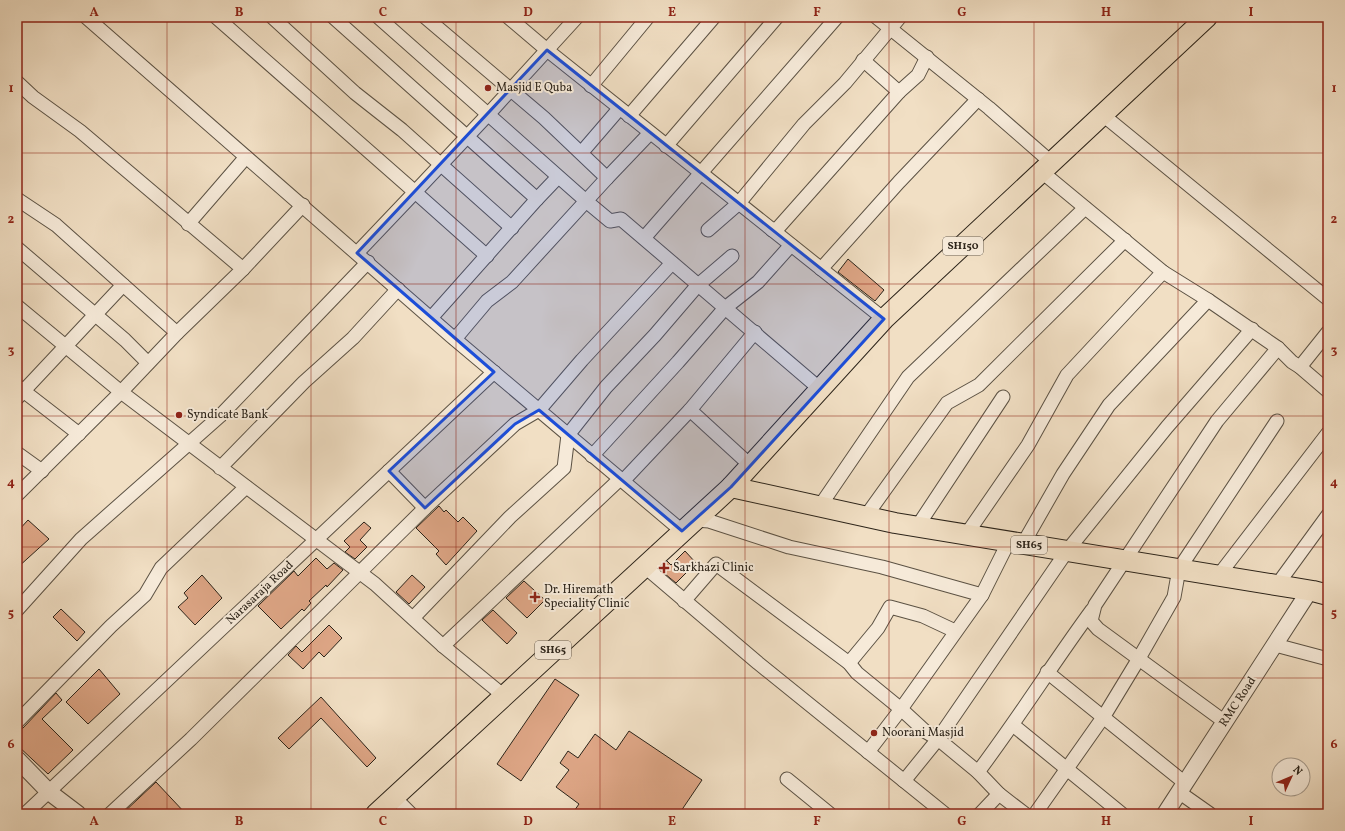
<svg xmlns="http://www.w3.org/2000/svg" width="1345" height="831" viewBox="0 0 1345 831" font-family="Vollkorn,serif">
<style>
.building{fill:#dea686;stroke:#2b2319}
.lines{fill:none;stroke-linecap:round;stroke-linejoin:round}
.minor-casing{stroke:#5c5244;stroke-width:15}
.tertiary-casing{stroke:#5c5244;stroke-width:18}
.primary-casing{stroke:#2b2319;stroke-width:22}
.minor{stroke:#f6ead9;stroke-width:13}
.tertiary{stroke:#f6ead9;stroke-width:16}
.primary{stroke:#f1dfc4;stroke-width:20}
.marked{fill:#1d4ed8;fill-opacity:0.2;stroke:#1d4ed8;stroke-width:3;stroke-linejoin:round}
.grid{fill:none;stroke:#8f2418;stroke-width:1;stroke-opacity:0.55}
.poi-dot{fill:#8f2418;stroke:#f6ead9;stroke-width:1.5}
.labels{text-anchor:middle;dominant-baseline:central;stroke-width:4;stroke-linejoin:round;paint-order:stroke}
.shield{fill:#f6ead9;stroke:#685f53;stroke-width:1}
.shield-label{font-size:11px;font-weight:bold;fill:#2b2319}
.poi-label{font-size:12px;fill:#2b2319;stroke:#f6ead9;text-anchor:start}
.street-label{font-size:12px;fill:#2b2319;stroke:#f6ead9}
.neatline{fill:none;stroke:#8f2418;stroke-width:1.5}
.grid-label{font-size:13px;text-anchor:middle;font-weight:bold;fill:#8f2418}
</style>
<rect width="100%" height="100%" fill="#f1dfc4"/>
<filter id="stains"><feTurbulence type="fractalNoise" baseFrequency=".005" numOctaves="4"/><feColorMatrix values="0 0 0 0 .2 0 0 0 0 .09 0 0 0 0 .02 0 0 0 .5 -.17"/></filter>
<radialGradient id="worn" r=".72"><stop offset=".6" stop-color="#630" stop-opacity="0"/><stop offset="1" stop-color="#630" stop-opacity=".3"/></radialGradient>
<!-- building -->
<g class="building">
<path d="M848,259L884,290L875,301L838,272Z"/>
<path d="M439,506L444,512L446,510L458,522L463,517L477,531L446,565L436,554L439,551L416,528Z"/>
<path d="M28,520L49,539L17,568V532Z"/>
<path d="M364,522L371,528L360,540L367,547L355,559L345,552L350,547L344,541Z"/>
<path d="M685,551L696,563L676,583L659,569L667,561L671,565Z"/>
<path d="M316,558L327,569L334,563L343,570L327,587L326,585L309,601L311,603L304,611L302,609L281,629L258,606L294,571L298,576Z"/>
<path d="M202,575L222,598L195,625L178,607L188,598L184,593Z"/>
<path d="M412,575L425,587L409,604L396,592Z"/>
<path d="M524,581L545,600L527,618L506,598Z"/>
<path d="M61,609L85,632L77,641L53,617Z"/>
<path d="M493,610L517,633L507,644L482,620Z"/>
<path d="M329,625L342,638L324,657L319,652L303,669L288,655L296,646L302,652Z"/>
<path d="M99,669L120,694L88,724L66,702Z"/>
<path d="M555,679L579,695L521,781L497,764Z"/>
<path d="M56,693L62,700L42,719L73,750L48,774L17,745V730L23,728Z"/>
<path d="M321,697L376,758L367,767L321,718L289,749L278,738Z"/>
<path d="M629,731L702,780L679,814H572L579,804L556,787L569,770L560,763L568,751L578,758L595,734L616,750Z"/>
<path d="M156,782L186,814H122Z"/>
</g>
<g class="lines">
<!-- minor casing -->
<g class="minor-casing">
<g id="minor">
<path d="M86,17L451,336L682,531"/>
<path d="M216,17L415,192L357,253"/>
<path d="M272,17L355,93L402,130L512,228"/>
<path d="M333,17L537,199L431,318"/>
<path d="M378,17L586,201L610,221L621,219L820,389"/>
<path d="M425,17L544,118L607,178L512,282L487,301L455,339"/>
<path d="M508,17L547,50L884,319"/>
<path d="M876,17L989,108L1052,163"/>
<path d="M863,60L899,92"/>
<path d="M17,82L33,97L80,131L243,269L177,333L121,392L375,584L443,646L504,696"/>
<path d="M591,86L648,17"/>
<path d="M1103,115L1328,299"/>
<path d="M629,116L714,17"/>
<path d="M666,146L777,17"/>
<path d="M582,152L619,109"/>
<path d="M1042,172L1163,272L1208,300L1278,348L1292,362L1300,367L1328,391"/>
<path d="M607,178L650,133"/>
<path d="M17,199L56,225L177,333"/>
<path d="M537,199L558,177"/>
<path d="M188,224L246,157"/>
<path d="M708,230L739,203L804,124L845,83L900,17"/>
<path d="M772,230L778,228L899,92L918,75L927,57"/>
<path d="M644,238L837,17"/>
<path d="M17,248L125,340L148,363"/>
<path d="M487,256L415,192L494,108L577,17"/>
<path d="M243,269L303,205"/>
<path d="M821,269L899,182L978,99"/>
<path d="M17,306L121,392L17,495"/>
<path d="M1300,367L1328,332"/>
<path d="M17,386L79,434"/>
<path d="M17,398L123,285"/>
<path d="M690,410L750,465"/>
<path d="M17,453L42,471"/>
<path d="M592,456L678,362L725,308L758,282L791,245"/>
<path d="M220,468L304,382L353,338L398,289"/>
<path d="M389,471L425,508"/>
<path d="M623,481L690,410L755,332"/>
<path d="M820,506L908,377L1085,208"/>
<path d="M866,516L947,403L979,385L1125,240"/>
<path d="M695,520L709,521L789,547L882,567L982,595"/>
<path d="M917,527L1003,397"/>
<path d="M966,535L1028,445L1067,375L1163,272"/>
<path d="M1023,544L1063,474L1109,405L1208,300"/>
<path d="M644,566L758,663L945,814"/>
<path d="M1219,575L1328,433"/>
<path d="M1277,585L1328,515"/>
<path d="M684,601L716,564L849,663L857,673L901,709L926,732L938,739L978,772L999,794L1025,814"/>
<path d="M17,610L81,539L220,416L368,262"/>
<path d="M413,618L510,517L564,468L568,435L606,387L655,335L697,286L732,256"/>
<path d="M443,646L620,479"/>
<path d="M1279,646L1328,659"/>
<path d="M849,663L878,628L890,607L923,616L955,631"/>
<path d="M1047,672L1185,783"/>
<path d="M17,722L111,626L145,595L161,568L246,487"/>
<path d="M1225,722L1098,629L1091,621L1095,605L1217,421L1278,348"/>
<path d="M1013,725L1122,814"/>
<path d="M868,752L901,709L982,595L1009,541"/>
<path d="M978,772C1018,719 1053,663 1092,610"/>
<path d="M787,779L830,814"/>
<path d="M904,781L938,739L1067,551L1167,427L1252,329"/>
<path d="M1183,795L1210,814"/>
<path d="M394,797L411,814"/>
<path d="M25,814L494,372"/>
<path d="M110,814L191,739L425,508L515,424L539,410L582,360L672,263"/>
<path d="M980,814L999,794"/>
<path d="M1035,814L1104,716L1138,660L1174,597L1179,569L1277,421"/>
</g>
</g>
<!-- tertiary casing -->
<g class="tertiary-casing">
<g id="tertiary">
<path d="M17,759L49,792L78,814"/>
<path d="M1165,814L1310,590"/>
</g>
</g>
<!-- primary casing -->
<g class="primary-casing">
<g id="primary">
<path d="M731,487L895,523L1313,591L1328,595"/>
<path d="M376,814L731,487L884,319L1207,17"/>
</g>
</g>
<!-- minor -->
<use href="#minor" class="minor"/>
<!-- tertiary -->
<use href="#tertiary" class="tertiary"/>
<!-- primary -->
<use href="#primary" class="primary"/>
</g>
<!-- marked area -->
<path class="marked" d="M547,50L884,319L731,487L682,531L539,410L515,424L425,508L389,471L494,372L357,253Z"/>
<!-- grid -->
<path class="grid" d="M167,17V814M311,17V814M456,17V814M600,17V814M745,17V814M889,17V814M1034,17V814M1178,17V814M17,153H1328M17,284H1328M17,416H1328M17,547H1328M17,678H1328"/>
<!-- markers -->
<g class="poi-dot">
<circle cx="488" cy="88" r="4"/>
<circle cx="179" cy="415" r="4"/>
<path d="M662 562h4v4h4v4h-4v4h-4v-4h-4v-4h4z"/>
<path d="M533 591h4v4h4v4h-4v4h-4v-4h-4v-4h4z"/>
<circle cx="874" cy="733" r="4"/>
</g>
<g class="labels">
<!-- shield labels -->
<g class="shield">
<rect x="943" y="237" width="40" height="18" rx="3"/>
<rect x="1011" y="536" width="36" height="18" rx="3"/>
<rect x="535" y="641" width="36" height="18" rx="3"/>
</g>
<g class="shield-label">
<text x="963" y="246">SH150</text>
<text x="1029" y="545">SH65</text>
<text x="553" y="650">SH65</text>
</g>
<!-- poi labels -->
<g class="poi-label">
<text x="496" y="88">Masjid E Quba</text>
<text x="187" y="415">Syndicate Bank</text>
<text x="673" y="568">Sarkhazi Clinic</text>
<text x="544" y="590">Dr. Hiremath<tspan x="544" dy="14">Speciality Clinic</tspan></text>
<text x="882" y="733">Noorani Masjid</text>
</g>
<!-- street labels -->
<g class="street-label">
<text transform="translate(260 593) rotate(-43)">Narasaraja Road</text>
<text transform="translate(1238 702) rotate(-57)">RMC Road</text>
</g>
</g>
<!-- margin -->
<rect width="1345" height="831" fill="none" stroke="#f1dfc4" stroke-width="44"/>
<!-- north arrow -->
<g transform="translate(1291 777) rotate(46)"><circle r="19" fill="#f6ead9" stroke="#a59a8c"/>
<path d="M0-3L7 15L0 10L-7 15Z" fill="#8f2418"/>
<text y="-6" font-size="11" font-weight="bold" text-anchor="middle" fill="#2b2319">N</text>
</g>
<rect x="22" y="22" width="1301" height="787" class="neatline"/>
<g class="grid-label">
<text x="94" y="16">A</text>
<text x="239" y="16">B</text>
<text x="383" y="16">C</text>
<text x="528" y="16">D</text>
<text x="672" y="16">E</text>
<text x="817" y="16">F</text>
<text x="962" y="16">G</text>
<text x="1106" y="16">H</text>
<text x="1251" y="16">I</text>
<text x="11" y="92">1</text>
<text x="1334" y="92">1</text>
<text x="11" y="223">2</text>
<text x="1334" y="223">2</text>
<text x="11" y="354">3</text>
<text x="1334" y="354">3</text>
<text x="11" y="486">4</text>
<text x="1334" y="486">4</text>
<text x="11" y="617">5</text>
<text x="1334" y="617">5</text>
<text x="11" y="748">6</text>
<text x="1334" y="748">6</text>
<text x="94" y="825">A</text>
<text x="239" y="825">B</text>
<text x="383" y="825">C</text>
<text x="528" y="825">D</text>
<text x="672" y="825">E</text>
<text x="817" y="825">F</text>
<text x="962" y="825">G</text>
<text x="1106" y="825">H</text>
<text x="1251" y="825">I</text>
</g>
<rect width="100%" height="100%" filter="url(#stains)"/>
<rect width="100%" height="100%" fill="url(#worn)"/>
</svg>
